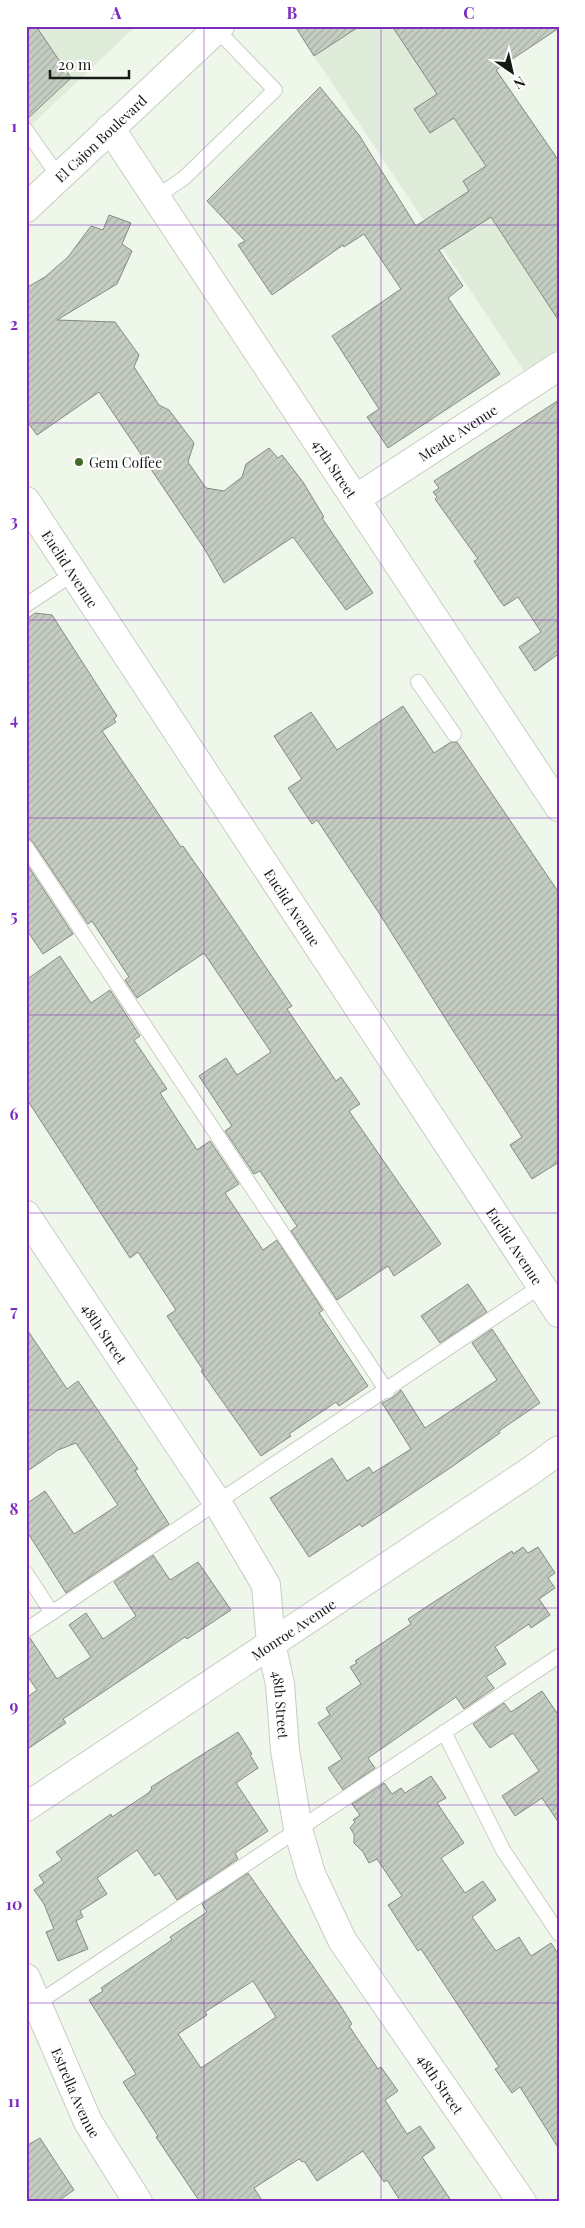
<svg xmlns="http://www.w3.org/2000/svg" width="585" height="2228" viewBox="0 0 585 2228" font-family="'Playfair Display',serif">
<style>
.built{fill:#e0ecda}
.building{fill:url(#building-hatch);stroke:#848b81;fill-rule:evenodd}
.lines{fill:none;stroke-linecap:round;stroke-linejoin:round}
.lane-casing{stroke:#c7cec3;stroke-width:16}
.street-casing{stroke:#c7cec3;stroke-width:30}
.secondary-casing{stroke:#c7cec3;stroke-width:30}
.primary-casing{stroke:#c7cec3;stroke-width:30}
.lane{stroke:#fff;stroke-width:14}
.street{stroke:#fff;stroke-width:28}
.secondary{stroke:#fff;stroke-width:28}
.primary{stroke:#fff;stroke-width:28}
.grid{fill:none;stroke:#7b2cbf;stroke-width:1;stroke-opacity:0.55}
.poi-dot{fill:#436b27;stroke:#fff;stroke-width:2}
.labels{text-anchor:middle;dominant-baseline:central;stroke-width:4;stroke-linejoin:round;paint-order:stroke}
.street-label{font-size:14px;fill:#171915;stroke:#fff}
.poi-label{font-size:14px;fill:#171915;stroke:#fff;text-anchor:start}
.neatline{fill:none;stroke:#7b2cbf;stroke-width:2}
.grid-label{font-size:16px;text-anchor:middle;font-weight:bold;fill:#7b2cbf}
</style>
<defs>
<pattern id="building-hatch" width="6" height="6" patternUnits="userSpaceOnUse" patternTransform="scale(1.25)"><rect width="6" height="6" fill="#c5ccc1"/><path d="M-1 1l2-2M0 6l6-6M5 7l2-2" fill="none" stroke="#a8afa5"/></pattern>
</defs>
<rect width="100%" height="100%" fill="#eff7eb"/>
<!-- built -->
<g class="built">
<path d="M26,26H136L26,130Z"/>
<path d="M294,26H468L559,161V348L524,371Z"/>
</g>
<!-- building -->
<g class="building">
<path d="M26,26H36L71,78L26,120Z"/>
<path d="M295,26H360L314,56Z"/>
<path d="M392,26H559V28L496,70L559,161V321L491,217L439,250L463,286L448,298L500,374L388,448L367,417L379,409L332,336L401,289L364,234L344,247L343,245L272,295L238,245L245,241L207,201L320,87L359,135L416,226L469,191L463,181L486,166L454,118L430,133L414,109L437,94Z"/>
<path d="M109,215L131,223L122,244L132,251L117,284L57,320L115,322L139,355L134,367L159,405L169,410L194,443L188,462L206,488L224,491L242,477L246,464L269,448L278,458L282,455L303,482L324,517L322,518L373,593L346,610L293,537L224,583L204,548L99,392L37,435L26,420V288L45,277L68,257L91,226L103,230Z"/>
<path d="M559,400V658L557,655L535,671L519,647L541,632L518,597L504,606L500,601L474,561L478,559L435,499L437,497L433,492L439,488L434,481Z"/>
<path d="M35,613L52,615L117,716L114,719L116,722L102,731L181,847L183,846L213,889L292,1006L287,1009L336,1081L341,1077L360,1104L349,1111L441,1244L394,1276L388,1266L337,1300L291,1231L297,1226L260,1171L254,1174L225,1131L232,1126L199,1076L226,1058L237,1075L271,1052L204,953L137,998L125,980L129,977L92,921L88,924L33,842L26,838V620Z"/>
<path d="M403,706L434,753L451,742H457L559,893V1162L532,1179L510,1145L522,1137L450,1026L379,913L317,820L312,824L288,788L302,779L274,736L311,712L337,750Z"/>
<path d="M26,863L73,934L43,954L26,929Z"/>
<path d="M60,956L91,1003L110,990L140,1036L134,1040L167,1089L160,1093L197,1150L210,1141L239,1184L225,1193L263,1250L277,1240L323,1310L319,1313L368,1386L339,1406L336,1402L289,1434L291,1436L261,1456L201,1371L203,1370L167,1316L176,1310L138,1252L130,1258L26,1098V980Z"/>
<path d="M468,1284L487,1312L440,1343L421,1316Z"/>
<path d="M26,1328L67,1389L78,1381L138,1469L135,1471L169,1524L66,1593L26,1530V1504L45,1491L74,1534L118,1505L76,1443L58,1450L26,1472Z"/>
<path d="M492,1329L540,1403L499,1431L500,1433L450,1468L362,1527L360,1524L309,1557L270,1498L332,1458L347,1481L369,1467L373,1473L411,1449L382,1403L392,1398L401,1390L425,1428L497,1380L472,1343Z"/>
<path d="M523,1547L528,1553L538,1547L555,1573L548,1578L555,1588L539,1599L550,1615L531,1628L529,1624L495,1647L506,1664L486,1677L494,1688L464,1709L456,1697L368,1758L375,1768L343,1790L328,1768L342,1759L318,1723L330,1715L326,1708L361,1684L350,1667L357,1663L355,1661L411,1624L408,1619L504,1556L512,1551L513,1554Z"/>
<path d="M153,1555L170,1580L198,1562L231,1610L187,1639L185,1637L63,1719L66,1723L26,1750V1698L37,1690L26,1674V1639L30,1638L57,1679L91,1657L69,1625L86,1613L103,1639L136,1616L114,1582Z"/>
<path d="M542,1691L559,1716V1823L542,1798L515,1816L502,1796L539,1771L513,1733L490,1748L473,1724L504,1703L511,1712Z"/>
<path d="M238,1732L252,1754L250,1755L258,1768L236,1783L268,1831L235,1853L238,1859L177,1900L159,1873L155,1876L137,1850L97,1878L107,1894L80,1911L83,1917L76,1921L88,1949L58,1961L46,1932L54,1929L44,1904L34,1890L44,1883L39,1875L62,1860L56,1852L111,1814L112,1817L147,1794L152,1789L151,1787Z"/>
<path d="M431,1776L446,1798L437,1803L464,1843L441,1858L465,1893L483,1881L496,1900L472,1917L496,1951L519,1937L531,1956L551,1943L559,1955V2149L520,2087L512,2093L495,2069L499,2067L421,1949L418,1951L388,1905L402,1896L377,1859L369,1863L363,1852L354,1843V1834L350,1828L355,1822L353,1820L360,1815L352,1804L384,1783L392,1794L401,1788L405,1793Z"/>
<path d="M248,1873L340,2005L352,2024L349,2026L378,2069L381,2067L398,2091L385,2100L407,2134L420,2126L435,2148L422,2157L452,2202H401L387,2180L384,2182L363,2151L317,2181L304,2161L302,2162L299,2159L254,2188L263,2202H200L156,2137L158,2136L123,2082L136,2074L89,2000L103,1991L101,1988L172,1940L170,1937L207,1912L202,1904ZM253,1981L276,2017L201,2068L178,2034L207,2015L205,2012Z"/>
<path d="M40,2138L74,2190L57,2202H26V2146Z"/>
</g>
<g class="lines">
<!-- lane casing -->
<g class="lane-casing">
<g id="lane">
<path d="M26,130L59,177"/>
<path d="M156,197L184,178L275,90L216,29"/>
<path d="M26,605L74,573"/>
<path d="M418,682L454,734"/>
<path d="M26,847L387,1391"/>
<path d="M26,1573L52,1613"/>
<path d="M26,1630L541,1286"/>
<path d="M444,1732L503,1850L559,1934"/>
<path d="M33,2006L559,1656"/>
</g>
</g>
<!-- street casing -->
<g class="street-casing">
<g id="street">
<path id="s1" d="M110,128L559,807"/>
<path id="s2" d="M357,498L559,366"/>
<path id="s3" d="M26,1215L217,1502L266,1585L271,1643L280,1684L285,1750L298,1829L311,1874L342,1940L522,2202"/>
<path id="s4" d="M26,1978L88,2122L138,2202"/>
</g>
</g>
<!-- secondary casing -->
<g class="secondary-casing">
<g id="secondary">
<path id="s5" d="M26,501L559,1313"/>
<path id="s6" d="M26,1807L532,1470L559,1450"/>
</g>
</g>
<!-- primary casing -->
<g class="primary-casing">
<g id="primary">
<path id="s7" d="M26,208L220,26"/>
</g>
</g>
<!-- lane -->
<use href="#lane" class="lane"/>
<!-- street -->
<use href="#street" class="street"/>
<!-- secondary -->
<use href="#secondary" class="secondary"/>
<!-- primary -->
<use href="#primary" class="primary"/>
</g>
<!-- grid -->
<path class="grid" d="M204,26V2202M381,26V2202M26,225H559M26,423H559M26,620H559M26,818H559M26,1015H559M26,1213H559M26,1410H559M26,1608H559M26,1805H559M26,2003H559"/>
<!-- markers -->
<circle class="poi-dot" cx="79" cy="462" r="5"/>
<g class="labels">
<!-- street labels -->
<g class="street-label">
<text stroke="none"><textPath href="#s7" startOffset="102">El Cajon Boulevard</textPath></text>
<text stroke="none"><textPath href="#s2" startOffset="120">Meade Avenue</textPath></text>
<text stroke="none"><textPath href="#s1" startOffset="408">47th Street</textPath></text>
<text stroke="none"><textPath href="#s5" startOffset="81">Euclid Avenue</textPath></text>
<text stroke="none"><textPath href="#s5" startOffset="486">Euclid Avenue</textPath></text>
<text stroke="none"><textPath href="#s5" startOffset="891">Euclid Avenue</textPath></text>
<text stroke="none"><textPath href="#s3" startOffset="142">48th Street</textPath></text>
<text stroke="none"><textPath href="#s6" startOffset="321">Monroe Avenue</textPath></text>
<text stroke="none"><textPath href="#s3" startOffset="562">48th Street</textPath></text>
<text stroke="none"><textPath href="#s3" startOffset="982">48th Street</textPath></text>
<text stroke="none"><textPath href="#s4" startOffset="125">Estrella Avenue</textPath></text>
</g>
<!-- poi labels -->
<g class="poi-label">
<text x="89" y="462">Gem Coffee</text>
</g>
</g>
<!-- border -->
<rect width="585" height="2228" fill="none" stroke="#ffffff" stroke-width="55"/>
<!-- north arrow -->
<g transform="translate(512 72) rotate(146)" stroke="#ffffff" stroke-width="4" paint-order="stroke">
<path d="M0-4L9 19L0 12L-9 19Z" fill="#171915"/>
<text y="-8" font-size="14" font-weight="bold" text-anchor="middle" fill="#171915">N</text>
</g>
<!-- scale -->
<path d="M50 70v8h79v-8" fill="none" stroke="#171915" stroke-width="2.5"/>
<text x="58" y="70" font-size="15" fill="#171915" stroke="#ffffff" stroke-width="4" paint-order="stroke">20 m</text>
<rect x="28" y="28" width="530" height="2172" class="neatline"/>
<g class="grid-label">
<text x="116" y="19">A</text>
<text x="292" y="19">B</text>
<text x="469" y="19">C</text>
<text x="14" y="132">1</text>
<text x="14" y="330">2</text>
<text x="14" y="527">3</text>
<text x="14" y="725">4</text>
<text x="14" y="922">5</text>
<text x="14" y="1120">6</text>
<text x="14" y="1317">7</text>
<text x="14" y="1515">8</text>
<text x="14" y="1712">9</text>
<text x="14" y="1910">10</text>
<text x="14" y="2107">11</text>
</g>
</svg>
